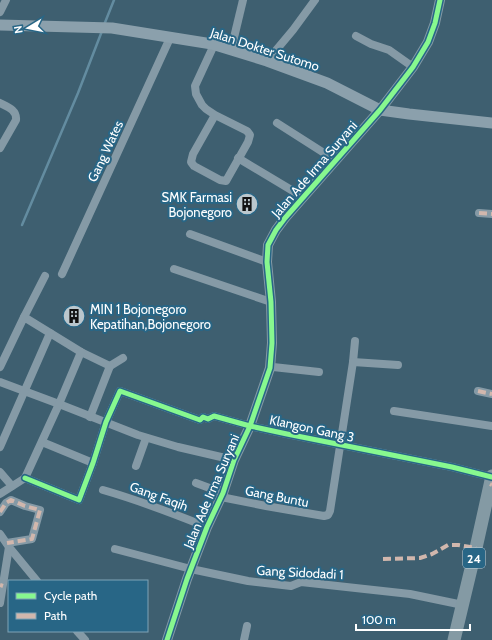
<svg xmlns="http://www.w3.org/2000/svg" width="492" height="640" viewBox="0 0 492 640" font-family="Cabin,sans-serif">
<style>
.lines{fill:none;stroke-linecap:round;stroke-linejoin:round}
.stream{stroke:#638ca0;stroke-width:2.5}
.minor{stroke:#859aa6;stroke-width:8}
.tertiary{stroke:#859aa6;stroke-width:10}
.secondary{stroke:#8ba0ac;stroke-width:11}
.trunk{stroke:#849aa4;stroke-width:13}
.quiet{stroke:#d1b7ad;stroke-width:4;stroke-dasharray:8 4;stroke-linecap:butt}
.cycleway-casing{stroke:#286686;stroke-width:8}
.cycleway{stroke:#87f88f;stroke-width:5}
.labels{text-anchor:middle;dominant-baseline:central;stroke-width:4;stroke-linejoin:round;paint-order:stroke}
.shield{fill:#286686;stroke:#bed1db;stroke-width:1}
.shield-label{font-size:12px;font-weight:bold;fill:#fff}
.street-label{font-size:13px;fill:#fff;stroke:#286686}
.poi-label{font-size:13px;fill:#fff;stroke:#286686;text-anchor:end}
</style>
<rect width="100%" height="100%" fill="#3e5f70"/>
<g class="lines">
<!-- stream -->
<g class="stream">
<path d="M104,25L114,0"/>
<path d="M22,225L78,93L102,31"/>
</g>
<!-- minor -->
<g class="minor">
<path d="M0,12L6,0"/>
<path d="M356,36L371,44L389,50L413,67"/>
<path d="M214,45L195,86L196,94L202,105L206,109L215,115L247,131L250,135L248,142L226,181L220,180L194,166L191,162L193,154L215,115"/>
<path d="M231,50L243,0"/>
<path d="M267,61L293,30L315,0"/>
<path d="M0,103C8,107 17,110 16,120L0,148"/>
<path d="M277,123L335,160"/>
<path d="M238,158L303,197"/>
<path d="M479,213L492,214"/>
<path d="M190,234L267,262"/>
<path d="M174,269L271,302"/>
<path d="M62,274L170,38"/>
<path d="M24,317L45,276"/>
<path d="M353,362L355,341"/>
<path d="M110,366L123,358"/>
<path d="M0,367L24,317L81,352L110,366L90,417"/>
<path d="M270,368L273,367L319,372"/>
<path d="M0,382L59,404L138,435L178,447L234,460"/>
<path d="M478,391L492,394"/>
<path d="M394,411L492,426"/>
<path d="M42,442L93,463"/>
<path d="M0,447L50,333"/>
<path d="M136,466L146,438"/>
<path d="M0,472L12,486"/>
<path d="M25,478L79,500L93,463L106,422L120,391L200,420L203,417L208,419L214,416L250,426L287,434L452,467L492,477"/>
<path d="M196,483L223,493"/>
<path d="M103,490C138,500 172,513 207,527"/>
<path d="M0,494L25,478L59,404L81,352"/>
<path d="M221,497L266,506L324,516L328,515L330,511L353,362L398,365"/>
<path d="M0,512L6,503L11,500L25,506L40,510L32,539L7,543"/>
<path d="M0,534L9,547L37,581"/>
<path d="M115,549L191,569L248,581L291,586L301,582L410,594L463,605"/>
<path d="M0,603L9,547"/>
<path d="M77,631L85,640"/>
<path d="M244,640L247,626"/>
</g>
<!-- tertiary -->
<path class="tertiary" d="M167,640L187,579L207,527L223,493L234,460L250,426L270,368L272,343L271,302L267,262L268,245L276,230L285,218L380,110L413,67L428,42L435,23L440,0"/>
<!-- secondary -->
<path class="secondary" d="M0,25L112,28L212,44L267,61L327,83L380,110L409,114L492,123"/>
<!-- trunk -->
<path class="trunk" d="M454,640L476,548L492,476"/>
<!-- quiet -->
<g class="quiet">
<path d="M479,213L492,214"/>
<path d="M478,391L492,394"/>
<path d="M490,484L492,485"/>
<path d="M0,512L6,503L11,500L25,506L40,510L32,539L7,543"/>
<path d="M383,559L420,558L432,554L448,545H458L476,548"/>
<path d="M0,585L3,586"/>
</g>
<!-- cycleway casing -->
<g class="cycleway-casing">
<g id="cycleway">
<path d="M25,478L79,500L93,463L106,422L120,391L200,420L203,417L208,419L214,416L250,426L287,434L452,467L492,477"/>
<path d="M167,640L187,579L207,527L223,493L234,460L250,426L270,368L272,343L271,302L267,262L268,245L276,230L285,218L380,110L413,67L428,42L435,23L440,0"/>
</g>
</g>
<!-- cycleway -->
<use href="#cycleway" class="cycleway"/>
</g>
<!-- icons -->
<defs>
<g id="building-disc" transform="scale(1.15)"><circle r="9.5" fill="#bbc7cd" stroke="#286686"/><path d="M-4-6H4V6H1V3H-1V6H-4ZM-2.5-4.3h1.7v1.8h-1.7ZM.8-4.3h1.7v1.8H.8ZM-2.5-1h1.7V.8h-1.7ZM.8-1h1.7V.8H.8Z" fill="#111"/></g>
</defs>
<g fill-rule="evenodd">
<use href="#building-disc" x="247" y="204"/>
<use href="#building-disc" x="74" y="316"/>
</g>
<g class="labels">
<!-- shield labels -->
<rect class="shield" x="463" y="548" width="22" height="20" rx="3"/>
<g class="shield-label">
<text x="474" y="558">24</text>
</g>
<!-- street labels -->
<g class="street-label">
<text transform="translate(265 49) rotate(18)">Jalan Dokter Sutomo</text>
<text transform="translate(105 151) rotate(-65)">Gang Wates</text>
<text transform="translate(314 169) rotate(-49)">Jalan Ade Irma Suryani</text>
<text transform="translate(312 428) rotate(12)">Klangon Gang 3</text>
<text transform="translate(211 491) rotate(-67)">Jalan Ade Irma Suryani</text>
<text transform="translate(159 496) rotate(20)">Gang Faqih</text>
<text transform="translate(277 496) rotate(11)">Gang Buntu</text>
<text transform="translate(300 572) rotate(3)">Gang Sidodadi 1</text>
</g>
<!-- poi labels -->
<g class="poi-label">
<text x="232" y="197">SMK Farmasi<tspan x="232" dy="15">Bojonegoro</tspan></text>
<text x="90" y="309" text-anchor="start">MIN 1 Bojonegoro<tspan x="90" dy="15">Kepatihan,Bojonegoro</tspan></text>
</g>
</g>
<!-- legend -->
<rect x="8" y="580" width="140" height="52" fill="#286686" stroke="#7ea3b6"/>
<rect x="16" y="593" width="20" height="6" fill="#87f88f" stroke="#7ea3b6"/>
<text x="44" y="600" font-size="12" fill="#ffffff">Cycle path</text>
<rect x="16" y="613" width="20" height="6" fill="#d1b7ad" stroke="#7ea3b6"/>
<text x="44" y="620" font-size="12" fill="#ffffff">Path</text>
<!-- north arrow -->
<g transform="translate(28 28) rotate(260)" stroke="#286686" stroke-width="3" paint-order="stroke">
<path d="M0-3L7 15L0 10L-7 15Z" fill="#ffffff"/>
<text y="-6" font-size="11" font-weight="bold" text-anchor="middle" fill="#ffffff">N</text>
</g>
<!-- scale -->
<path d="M356 624v6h114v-6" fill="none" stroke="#ffffff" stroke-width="2"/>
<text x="362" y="624" font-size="12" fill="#ffffff" stroke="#286686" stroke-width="3" paint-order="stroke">100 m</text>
</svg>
